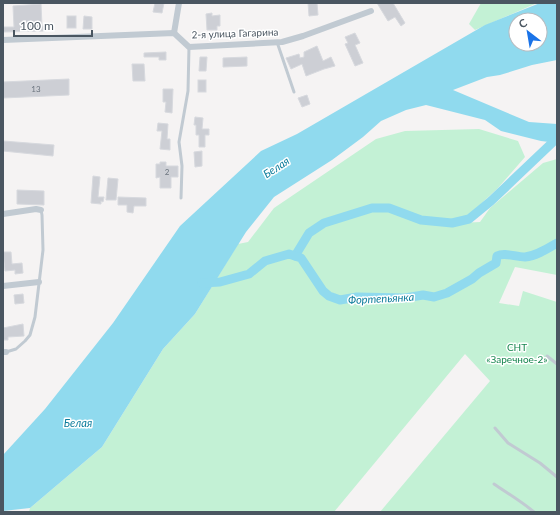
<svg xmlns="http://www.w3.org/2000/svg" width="560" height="515" viewBox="0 0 560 515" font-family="Lato,sans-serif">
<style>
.green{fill:#c3f1d5}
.water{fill:#90daee;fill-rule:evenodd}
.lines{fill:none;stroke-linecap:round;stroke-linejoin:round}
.river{stroke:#90daee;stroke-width:9}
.building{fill:#cdcfd5;stroke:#d7d9de}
.service{stroke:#c1cad2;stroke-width:3}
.minor{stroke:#c1cad2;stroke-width:6}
.labels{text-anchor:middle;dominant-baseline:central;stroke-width:3;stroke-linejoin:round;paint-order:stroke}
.number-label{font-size:8px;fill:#6b747e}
.street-label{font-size:10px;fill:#4a5661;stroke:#fff}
.park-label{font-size:10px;fill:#17864f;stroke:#fff}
.water-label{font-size:11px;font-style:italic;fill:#0c7c9b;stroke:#fff}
</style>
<rect width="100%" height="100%" fill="#f5f3f3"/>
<!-- green -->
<g class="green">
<path d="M481,3H537L475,30L469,24Z"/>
<path d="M479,129L518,141L525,157L497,189L460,223L480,222L490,208L543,163L557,159V275L515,267L499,303L519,306L523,291L557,302V512H380L490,381L465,354L334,512H29L30,508L102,447L163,349L195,314L238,244L248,242L274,208L376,139L405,131Z"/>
</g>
<!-- water -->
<path class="water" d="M540,3H557V60L532,65L500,75L487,77L453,90L529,122L557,124V143L541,141L501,131L485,120L426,105L406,110L381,121L363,137L332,160L274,197L246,232L195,314L163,349L102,447L30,508L3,511V455L45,409L113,323L180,226L261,151L297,134L485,25ZM516,20H540V44H516Z"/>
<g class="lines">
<!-- river -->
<g class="river">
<path d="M295,256L309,233L324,223L372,208H389L421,220L452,223L469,219L491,201L553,142"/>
<path d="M202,283L220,282L249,274L265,261L289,254L301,258L323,291L329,296L340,300L357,297L405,298L423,295L434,297L447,293L472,279L479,273L496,263L497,256C505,252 515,257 525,257C536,256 547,249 557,243"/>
</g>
</g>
<!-- building -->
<g class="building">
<path d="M155,3H164L162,13L153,12Z"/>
<path d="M308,3H317L318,15L309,16Z"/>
<path d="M377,3H393L405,23L401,26L395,17L388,21Z"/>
<path d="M41,4L42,26H45V31L3,32V27H14L13,6Z"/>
<path d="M212,13V16L220,15V26H217V30H207L206,14Z"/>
<rect x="67" y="16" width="9" height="12"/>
<path d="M84,16L92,17V29H83Z"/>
<path d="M355,33L360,43L355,45L363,63L355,66L345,44L348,43L345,37Z"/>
<path d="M317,46L323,61L331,57L335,66L324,69L306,76L302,64L291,69L286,58L299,54L300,58L304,57V52Z"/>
<path d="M166,52V60H159V57H144V53Z"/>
<path d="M200,57H207L206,71H199Z"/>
<path d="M247,57V66L223,67V58Z"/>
<path d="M132,64H144L145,81H133Z"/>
<path d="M69,79V95L3,98V82Z"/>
<rect x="198" y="80" width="8" height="12"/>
<path d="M163,89H173L172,113L165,112L166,102H163Z"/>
<path d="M307,95L310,104L302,107L298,98Z"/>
<path d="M195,117L203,118L202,129H209V135H205V147H199V135H196V125H194Z"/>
<path d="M158,123L168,124L167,139H170V150L160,149L162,131H157Z"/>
<path d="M3,141L54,145L53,156L3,151Z"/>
<path d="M202,151V166L195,167L194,152Z"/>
<path d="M160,162H166V166H178V177H171V188H160V177L156,178V164H160Z"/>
<path d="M93,176L100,177L98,197H104L103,202L101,201V204L91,203Z"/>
<path d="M108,178L118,179L116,200H106Z"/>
<path d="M17,190L44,191V205L17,204Z"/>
<path d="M118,197L146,198V206H134L133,213L127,212V205H118Z"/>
<path d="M3,252H11L12,264L22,263L23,273L15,274V270L5,271Z"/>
<path d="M23,294L24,303L15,304L14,295Z"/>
<path d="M23,324L24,336L8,337V340H3V328Z"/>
</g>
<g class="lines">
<!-- service -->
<g class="service">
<path d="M277,42L294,92"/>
<path d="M181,198L182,166L179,142L188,91L189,47"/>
<path d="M6,352L16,349L25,341L30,335L35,317L43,250L42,215L41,210"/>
<path d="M547,356L557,364"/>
<path d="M495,428L508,443L540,463L557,477"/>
<path d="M494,484C507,493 521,501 534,512"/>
</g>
<!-- minor -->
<g class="minor">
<path d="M174,33L179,3"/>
<path d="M3,40L174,33L189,47L282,42L303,36L371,11"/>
<path d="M3,214L36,209L41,210"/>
<path d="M3,286L39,282"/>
<path d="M3,352H6"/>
</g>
</g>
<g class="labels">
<!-- number labels -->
<g class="number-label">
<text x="36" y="89">13</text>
<text x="167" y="172">2</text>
</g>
<!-- street labels -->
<g class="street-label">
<text transform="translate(235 33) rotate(-2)">2-я улица Гагарина</text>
</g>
<!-- park labels -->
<g class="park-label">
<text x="517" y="347">СНТ<tspan x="517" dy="12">«Заречное-2»</tspan></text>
</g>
<!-- water labels -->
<g class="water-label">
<text transform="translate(276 167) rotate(-33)">Белая</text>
<text transform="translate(381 298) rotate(-3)">Фортепьянка</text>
<text x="78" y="422">Белая</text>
</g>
</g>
<!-- border -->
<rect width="560" height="515" fill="none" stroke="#4a5661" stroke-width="8"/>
<!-- north arrow -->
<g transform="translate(528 32) rotate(329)"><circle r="19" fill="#ffffff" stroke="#b7bbc0"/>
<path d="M0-3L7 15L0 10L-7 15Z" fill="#1a73e8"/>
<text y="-6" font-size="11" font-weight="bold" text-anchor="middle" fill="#4a5661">С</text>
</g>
<!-- scale -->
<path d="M14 30v6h78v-6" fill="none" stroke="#4a5661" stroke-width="2"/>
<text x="20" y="30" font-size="12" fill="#4a5661" stroke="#ffffff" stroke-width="3" paint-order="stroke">100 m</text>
</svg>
